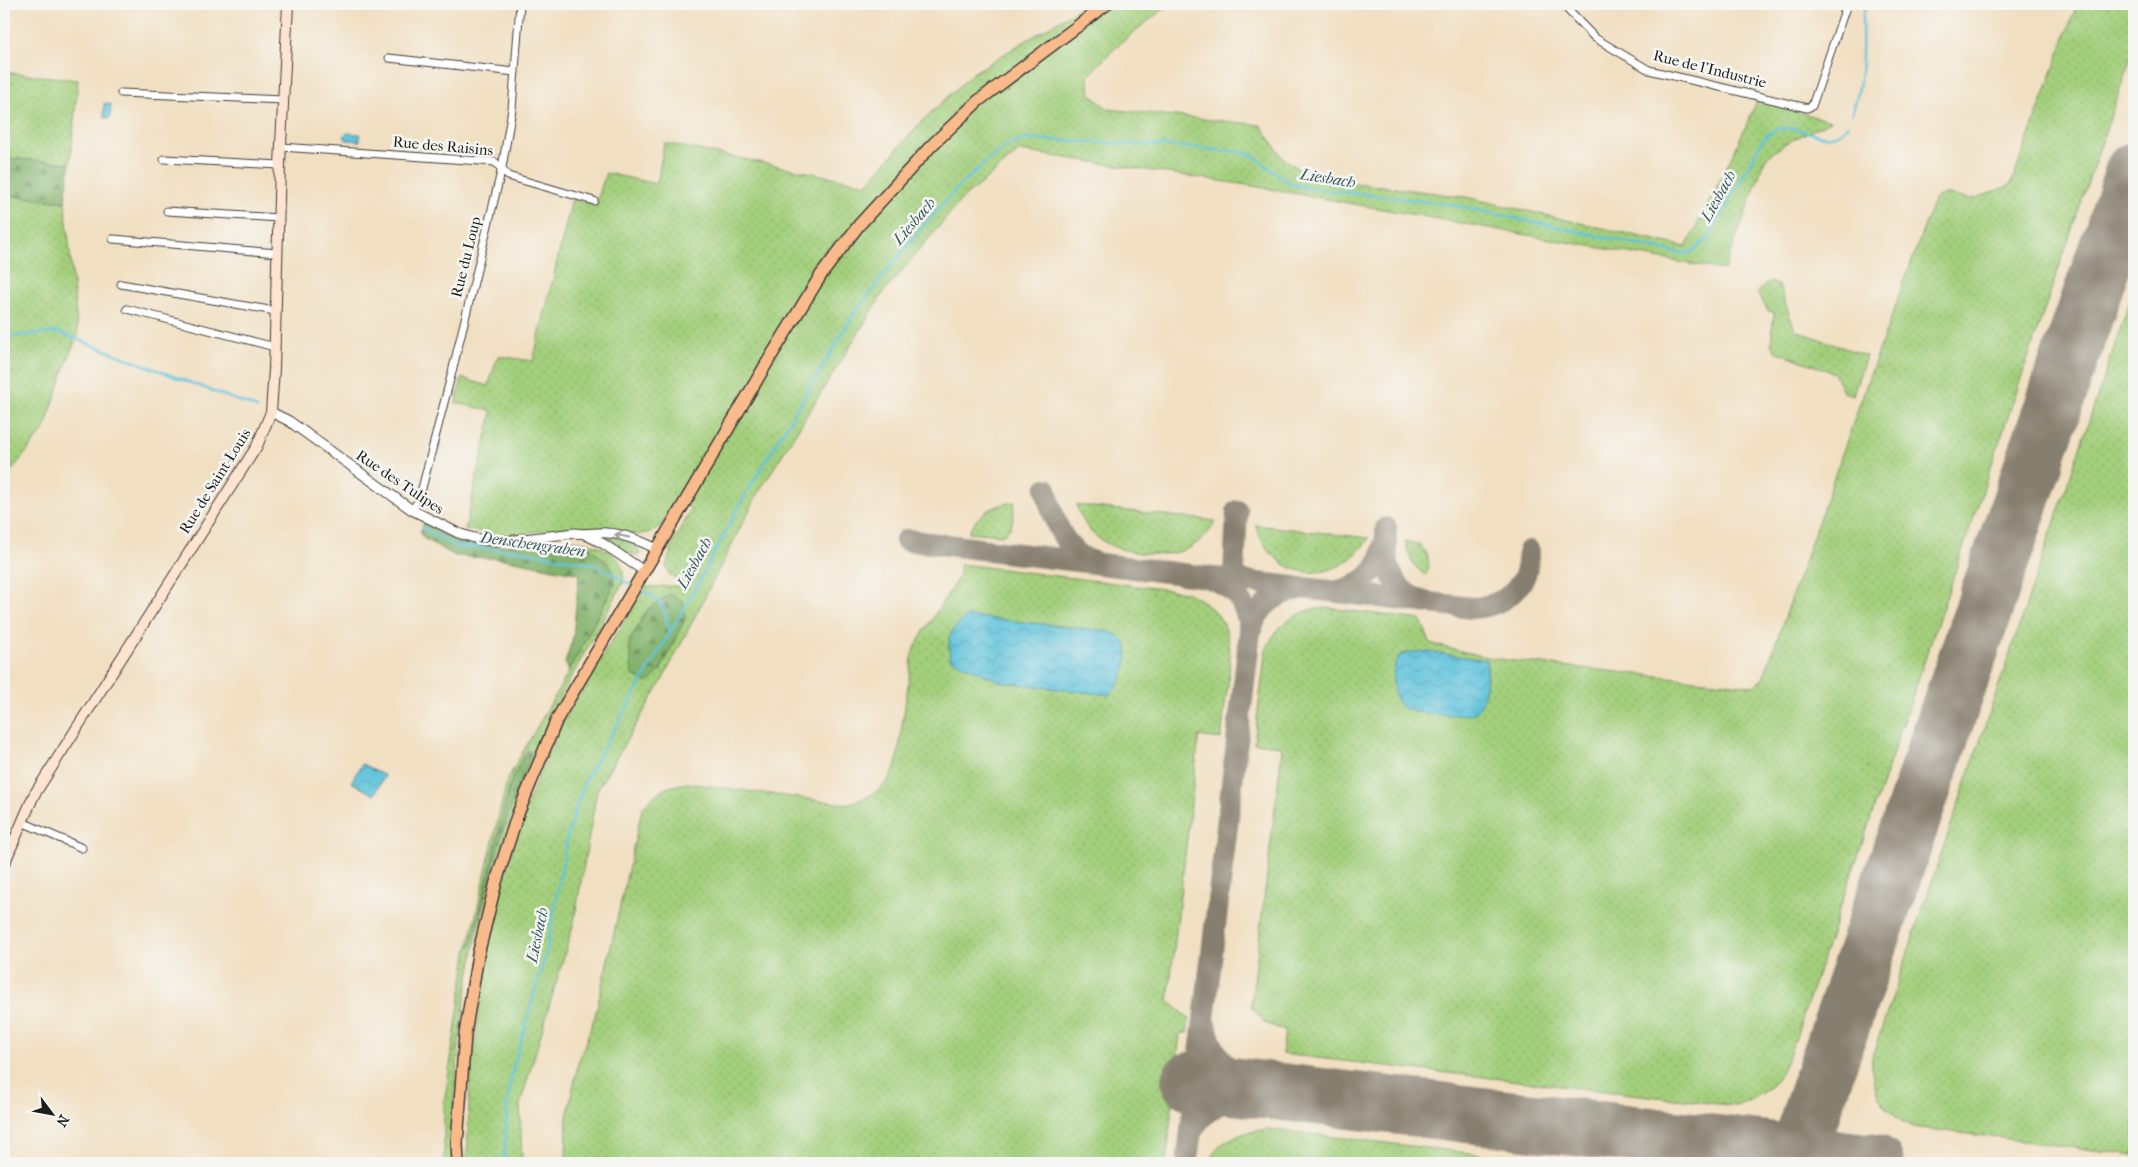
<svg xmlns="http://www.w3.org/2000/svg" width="2138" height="1167" viewBox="0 0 2138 1167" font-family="'IM FELL French Canon',serif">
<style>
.grass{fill:url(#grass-dots);stroke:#60764c}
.forest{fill:url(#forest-firs);stroke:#4f6744}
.water{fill:url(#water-waves);stroke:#3d707c}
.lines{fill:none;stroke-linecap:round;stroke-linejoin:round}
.stream{stroke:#5ec3dc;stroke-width:2.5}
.taxiway{stroke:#867e6e;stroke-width:22}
.runway{stroke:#867e6e;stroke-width:58}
.minor-casing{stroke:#3c3935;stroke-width:9}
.tertiary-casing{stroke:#3c3935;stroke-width:11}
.secondary-casing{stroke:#3c3935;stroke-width:12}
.primary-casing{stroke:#3c3935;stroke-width:14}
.minor{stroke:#fff;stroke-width:7}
.tertiary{stroke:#fff;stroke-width:9}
.secondary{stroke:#fde4d1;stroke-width:10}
.primary{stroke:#fabb8c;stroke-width:11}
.oneway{stroke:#999}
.labels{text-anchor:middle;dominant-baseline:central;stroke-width:5;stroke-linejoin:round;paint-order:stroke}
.street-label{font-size:15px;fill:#1c1c1c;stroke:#f6f6f2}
.water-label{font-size:16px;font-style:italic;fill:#33565f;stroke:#f6f6f2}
</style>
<defs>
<pattern id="grass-dots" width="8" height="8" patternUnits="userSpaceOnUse" patternTransform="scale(1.25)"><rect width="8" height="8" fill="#a3cf7c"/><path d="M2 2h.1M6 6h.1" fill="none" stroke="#8cb16b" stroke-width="1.8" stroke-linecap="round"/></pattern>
<pattern id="forest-firs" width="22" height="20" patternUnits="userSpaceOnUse" patternTransform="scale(1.25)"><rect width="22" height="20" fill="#82b26c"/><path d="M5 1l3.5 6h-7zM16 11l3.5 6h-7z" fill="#6a9058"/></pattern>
<pattern id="water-waves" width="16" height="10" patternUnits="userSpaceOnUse" patternTransform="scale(1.25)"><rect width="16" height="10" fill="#5ec3dc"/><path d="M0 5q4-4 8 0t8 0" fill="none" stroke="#51a7bc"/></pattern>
</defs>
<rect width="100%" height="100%" fill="#f6f6f2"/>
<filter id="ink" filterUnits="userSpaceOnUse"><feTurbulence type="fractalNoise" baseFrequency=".02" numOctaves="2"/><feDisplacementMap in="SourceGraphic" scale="10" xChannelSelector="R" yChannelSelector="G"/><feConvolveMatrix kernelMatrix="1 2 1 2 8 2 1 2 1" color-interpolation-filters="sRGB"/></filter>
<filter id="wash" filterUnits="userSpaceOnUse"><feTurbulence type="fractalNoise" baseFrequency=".0096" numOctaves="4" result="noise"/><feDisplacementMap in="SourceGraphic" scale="20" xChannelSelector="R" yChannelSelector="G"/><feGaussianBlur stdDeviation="1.12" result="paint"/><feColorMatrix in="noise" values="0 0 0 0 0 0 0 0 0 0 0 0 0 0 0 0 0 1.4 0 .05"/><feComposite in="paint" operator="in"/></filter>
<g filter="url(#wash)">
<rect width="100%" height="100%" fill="#f1dfc1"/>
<!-- grass -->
<g class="grass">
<path d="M1074,4H1171C1141,26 1111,48 1088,77L1090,94L1108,109L1261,125L1282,157L1309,177L1466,197L1686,247L1735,150L1757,101L1831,121L1786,143L1766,158L1724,270L1247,185L1020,151L962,199L884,292L757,495L662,681L597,790L574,922L520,1105L522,1163H467L470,1074L481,997L477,995C492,919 510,844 540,772C566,706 609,647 646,587L677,586L680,581L669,574L666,566L674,541L691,509L677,500L661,526L651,532L637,535L609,529L573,527L499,536L465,529L492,411L456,403L462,378L488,386L498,356L533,361L572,199L596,204L606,173L657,184L664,143L867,184L921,122L973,73L1083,6Z"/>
<path d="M2077,4H2134V48L1795,1040C1779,1080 1777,1089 1736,1106L1282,1054L1285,1030L1266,1024L1251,1006L1282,750L1280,746L1254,743L1266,647L1278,629L1294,616L1312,609L1329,608L1421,620L1430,643L1447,648L1492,658L1533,663L1754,686L1763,679L1866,386L1934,200C1945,189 1955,198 1968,199C1979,199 2000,188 2011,185Z"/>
<path d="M4,72L78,80L70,163L4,158Z"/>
<path d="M4,195L65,202L78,335L70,353L44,430L4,480Z"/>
<path d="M1770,281L1779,286L1795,330L1866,356L1853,395L1843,392L1834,373L1775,351L1771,344L1774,312L1768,311L1757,292Z"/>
<path d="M2134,289V1155L1913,1127C1883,1113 1870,1090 1872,1057Z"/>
<path d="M1015,502C1013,514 1015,531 1001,535L968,532C979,513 993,505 1015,502Z"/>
<path d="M1076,505L1216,521C1198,552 1174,557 1140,553C1125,551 1109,547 1097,537C1086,529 1081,517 1076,505Z"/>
<path d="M1255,525L1369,538C1336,588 1275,583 1255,525Z"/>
<path d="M600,536C614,537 635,539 640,554L637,556C623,553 613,542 600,538Z"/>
<path d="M584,542C606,547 627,557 623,583C603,621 581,658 561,696C552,714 545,733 537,751C482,881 451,1022 453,1163H444V1104L467,953L507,780L569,671L615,583L611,566Z"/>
<path d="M1405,542L1419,544C1427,554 1433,564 1425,576L1412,563Z"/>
<path d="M961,564L1186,592C1231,613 1233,640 1228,685C1225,703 1223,721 1221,739L1199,736L1168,1001L1189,1018L1187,1033H1180L1166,1163H566L567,1118L578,1063L595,1016L642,809C656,791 664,787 687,783L846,804C872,797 888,789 897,761L913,651L923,633L958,578Z"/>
<path d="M1269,1129L1553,1163H1210C1217,1137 1246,1132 1269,1129Z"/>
</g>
<!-- forest -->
<g class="forest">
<path d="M4,158L70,163L65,202L4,195Z"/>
<path d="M425,523L462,543L497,546L568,540L584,542L611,566L615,583L569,671L565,663L573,637L579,574L504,559L455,556L423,538L420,533L423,524Z"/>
<path d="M669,594L683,601L685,619L660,671L648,683L632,675L629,642L647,610Z"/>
<path d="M527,751H530V758L519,784L502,833L471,947L511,780Z"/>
</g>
<!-- water -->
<g class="water">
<path d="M104,103L111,104L110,118H104Z"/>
<path d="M347,133L360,134V141L346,140L344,136Z"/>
<path d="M968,616L1108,631C1115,634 1123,637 1126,645C1131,659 1121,687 1109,695L1001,682L950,659C948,633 948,633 968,616Z"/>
<path d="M1421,651L1486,660C1489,676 1486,699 1476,712C1468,718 1412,714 1403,708C1392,702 1392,675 1395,665C1396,661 1399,658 1401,654Z"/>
<path d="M362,764L385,776L374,795L351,782Z"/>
</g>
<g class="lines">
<!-- stream -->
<g class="stream">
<path d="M1852,113C1859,94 1862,75 1862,55C1863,37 1860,21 1866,4"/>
<path d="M4,337L58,332L257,408"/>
<path d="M422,528L455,546L522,551L593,564L632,585"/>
<path d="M639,589C664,602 666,607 669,635"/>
<path d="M504,1163L507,1107L512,1072L546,954L568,834L585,780L691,596L748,490L854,314L907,245L955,190L990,158L1008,145L1027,139L1174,146L1240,152L1252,155L1291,184L1309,188L1448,204L1679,253H1690L1707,240L1764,138C1768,135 1773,130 1777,129C1803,123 1830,151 1848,125"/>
</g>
<!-- taxiway -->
<g class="taxiway">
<path d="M1046,489C1053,518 1063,552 1094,562"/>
<path d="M1237,511L1234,572L1238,593"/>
<path d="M1386,528C1385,559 1387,589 1422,601"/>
<path d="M906,540L1207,577C1236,587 1246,602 1250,632"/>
<path d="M1215,578L1295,587"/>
<path d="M1337,591C1362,587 1381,570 1384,544"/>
<path d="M1206,1025C1215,1068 1244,1084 1284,1092"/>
<path d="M1191,1133C1204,1104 1243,1090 1274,1092"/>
<path d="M1187,1163L1250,632C1259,605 1276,592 1304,588L1472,608C1495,607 1515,597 1525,575C1528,568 1528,559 1529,551"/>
</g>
<!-- runway -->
<g class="runway">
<path d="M1190,1081L1875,1163"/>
<path d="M1794,1163L2134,171"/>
</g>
</g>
</g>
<g filter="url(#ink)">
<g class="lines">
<!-- minor casing -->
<g class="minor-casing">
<g id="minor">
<path d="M1562,4L1595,38L1649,70L1807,108L1812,106L1847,4"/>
<path d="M389,58L515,72"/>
<path d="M121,93L284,100"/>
<path d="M281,147L495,162L508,176L594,201"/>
<path d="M164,159L280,165"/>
<path d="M167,211L279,218"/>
<path d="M113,239L277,253"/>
<path d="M121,284L275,311"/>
<path d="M127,309L275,347"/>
<path d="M412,510L419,500L452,372L502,168L512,109L520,4"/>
<path d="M22,822L82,848"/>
</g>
</g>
<!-- tertiary casing -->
<g class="tertiary-casing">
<g id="tertiary">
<path d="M271,412L289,421L412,510L458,533L474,538L497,542L575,533C586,535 596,532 607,533C625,534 641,541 657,549"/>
<path d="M586,535L602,543L644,571"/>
</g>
</g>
<!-- secondary casing -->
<g class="secondary-casing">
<path id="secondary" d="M4,864L34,795L257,446L271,412L274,369L280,165L288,4"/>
</g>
<!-- primary casing -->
<g class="primary-casing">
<path id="primary" d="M458,1163L457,1143L465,1034L478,955L496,882L517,816L557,719L768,361L821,275L859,225L931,146L978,101L1107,4"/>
</g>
<!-- minor -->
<use href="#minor" class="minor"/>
<!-- tertiary -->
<use href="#tertiary" class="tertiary"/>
<!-- secondary -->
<use href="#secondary" class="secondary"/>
<!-- primary -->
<use href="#primary" class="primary"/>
</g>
<!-- one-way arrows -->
<defs><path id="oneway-shaft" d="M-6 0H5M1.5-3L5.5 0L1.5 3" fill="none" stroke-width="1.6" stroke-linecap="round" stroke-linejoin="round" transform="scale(1.25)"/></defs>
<use class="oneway" href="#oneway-shaft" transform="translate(622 536) rotate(-168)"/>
</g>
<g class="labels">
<!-- street labels -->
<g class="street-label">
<text transform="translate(1710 69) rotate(14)">Rue de l'Industrie</text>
<text transform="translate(443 146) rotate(5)">Rue des Raisins</text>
<text transform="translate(466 257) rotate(-76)">Rue du Loup</text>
<text transform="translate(215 481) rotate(-58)">Rue de Saint-Louis</text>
<text transform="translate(400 482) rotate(34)">Rue des Tulipes</text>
</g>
<!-- water labels -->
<g class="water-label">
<text transform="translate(1328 178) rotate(9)">Liesbach</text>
<text transform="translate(1718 196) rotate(-61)">Liesbach</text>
<text transform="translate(914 221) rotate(-49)">Liesbach</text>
<text transform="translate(533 544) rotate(8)">Denschengraben</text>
<text transform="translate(694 563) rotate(-61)">Liesbach</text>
<text transform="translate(537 935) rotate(-78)">Liesbach</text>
</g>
</g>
<!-- margin -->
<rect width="2138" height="1167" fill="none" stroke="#f6f6f2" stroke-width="20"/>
<!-- north arrow -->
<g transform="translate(52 1114) rotate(122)" stroke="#f6f6f2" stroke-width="4" paint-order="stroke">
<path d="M0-4L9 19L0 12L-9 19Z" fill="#1c1c1c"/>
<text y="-8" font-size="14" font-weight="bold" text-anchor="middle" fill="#1c1c1c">N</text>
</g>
</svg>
